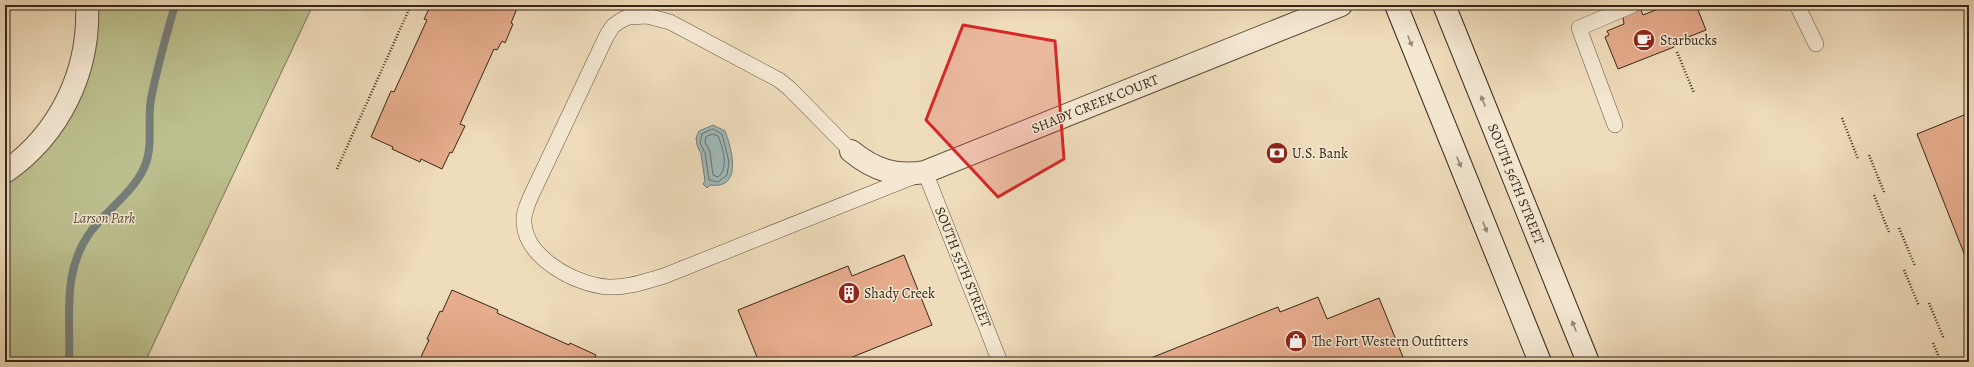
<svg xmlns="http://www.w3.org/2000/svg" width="1974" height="367" viewBox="0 0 1974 367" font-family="Alegreya,serif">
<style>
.green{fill:#bcbf8e;stroke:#797252}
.water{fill:#9fb9bb;stroke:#757e79}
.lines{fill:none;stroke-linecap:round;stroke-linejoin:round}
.shore{stroke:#6a7069;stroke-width:1}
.stream{stroke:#757e79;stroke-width:8}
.building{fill:#e6ac8d;stroke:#362617}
.service-casing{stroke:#645440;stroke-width:16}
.minor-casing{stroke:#645440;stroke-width:24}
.secondary-casing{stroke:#362617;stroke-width:24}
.path{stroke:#362617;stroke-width:2.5;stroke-dasharray:1 2;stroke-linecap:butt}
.service{stroke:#f5e8d3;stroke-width:15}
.minor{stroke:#f5e8d3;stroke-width:22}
.secondary{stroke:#f5e8d3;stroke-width:22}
.oneway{fill:#968775}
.marked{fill:#d62828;fill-opacity:0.2;stroke:#d62828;stroke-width:3;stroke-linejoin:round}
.labels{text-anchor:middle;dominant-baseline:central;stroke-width:3;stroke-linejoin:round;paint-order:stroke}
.poi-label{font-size:14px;fill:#362617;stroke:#f5e8d3;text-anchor:start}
.street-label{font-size:14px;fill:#362617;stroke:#f5e8d3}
.park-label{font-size:14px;font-style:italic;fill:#584c35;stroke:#f5e8d3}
</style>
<rect width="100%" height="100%" fill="#efdcbb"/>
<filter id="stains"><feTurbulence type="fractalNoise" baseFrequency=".005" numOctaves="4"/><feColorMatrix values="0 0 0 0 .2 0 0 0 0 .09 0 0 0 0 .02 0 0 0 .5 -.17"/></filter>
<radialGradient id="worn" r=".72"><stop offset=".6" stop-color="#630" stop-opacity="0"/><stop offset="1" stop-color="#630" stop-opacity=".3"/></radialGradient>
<!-- green -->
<path class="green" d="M87,5H313L145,362H5V172L53,125Z"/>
<!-- water -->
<path class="water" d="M713,125L725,131C732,149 743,190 710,185L707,188L703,184L705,181L701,154L697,145L696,138L699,131Z"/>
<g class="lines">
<!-- shore -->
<g class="shore">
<path d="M713,129L722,134L729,162L727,175L718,182L709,180L705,153L700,143L702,134Z"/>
<path d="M713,134L718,136C723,147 729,169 718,177L713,175L710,152L705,142L706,137Z"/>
</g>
<!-- stream -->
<path class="stream" d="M69,362C71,316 61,270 92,230C107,210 133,192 144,168C154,146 147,122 151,99C157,68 166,36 175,5"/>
</g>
<!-- building -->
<g class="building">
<path d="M431,5L518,6L511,23L513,24L505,43L502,41L497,50L494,49L460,124L465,126L452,153L450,152L442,169L421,159L420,162L392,149L393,147L371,137L391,91L394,92L427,20L424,19Z"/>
<path d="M1639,5L1643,15L1668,5H1696L1706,30L1673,43L1674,47L1618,69L1605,37L1609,35L1607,31L1624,24L1622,11Z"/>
<path d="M1969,113V266L1917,134Z"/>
<path d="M904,255L932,325L840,362H759L738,310L848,266L852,276Z"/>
<path d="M452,290L498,310L497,313L569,345L570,343L596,355L595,357L607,362L419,361L429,340L427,339L440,311L442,312Z"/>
<path d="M1318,297L1327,319L1379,298L1405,362H1141L1278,307L1280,312Z"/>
</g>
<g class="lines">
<!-- service casing -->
<g class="service-casing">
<g id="service">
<path d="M1797,5L1816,44"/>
<path d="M1615,125L1579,28L1633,5"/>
<path d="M851,151L789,88L779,80L670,22L647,16L628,17L620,21L613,26L607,35L531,196C527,205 523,214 524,223C526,258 576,285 608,287C628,288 646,281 664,276L925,172L1000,362"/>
</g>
</g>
<!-- minor casing -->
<g class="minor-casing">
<g id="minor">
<path d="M851,151C874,170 896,177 925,172L1341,5"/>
<path d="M5,172C60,134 90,71 87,5"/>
</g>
</g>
<!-- secondary casing -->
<g class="secondary-casing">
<g id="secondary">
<path d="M1396,5L1540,362"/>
<path d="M1444,5L1588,362"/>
</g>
</g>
<!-- path -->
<g class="path">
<path d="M1677,52L1694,93"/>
<path d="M1842,118L1858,159"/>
<path d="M1869,155L1884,192"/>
<path d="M337,169L411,5"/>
<path d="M1874,195L1889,232"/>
<path d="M1899,228L1915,266"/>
<path d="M1904,270L1919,306"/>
<path d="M1929,303L1944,339"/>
<path d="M1933,343L1941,362"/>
</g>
<!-- service -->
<use href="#service" class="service"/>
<!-- minor -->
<use href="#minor" class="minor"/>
<!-- secondary -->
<use href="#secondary" class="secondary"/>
</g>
<!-- one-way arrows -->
<defs><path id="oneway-solid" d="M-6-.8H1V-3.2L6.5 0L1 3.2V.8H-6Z"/></defs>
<g class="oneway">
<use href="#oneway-solid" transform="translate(1410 41) rotate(68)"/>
<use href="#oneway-solid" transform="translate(1483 101) rotate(-112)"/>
<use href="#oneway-solid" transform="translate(1459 162) rotate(68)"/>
<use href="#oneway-solid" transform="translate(1485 227) rotate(68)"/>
<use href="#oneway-solid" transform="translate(1574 326) rotate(-112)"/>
</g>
<!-- marked area -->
<path class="marked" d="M963,25L1055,41L1064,159L998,197L926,120Z"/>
<!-- icons -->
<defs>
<g id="cafe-disc" transform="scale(1.15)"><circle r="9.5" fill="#8f2418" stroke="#f5e8d3"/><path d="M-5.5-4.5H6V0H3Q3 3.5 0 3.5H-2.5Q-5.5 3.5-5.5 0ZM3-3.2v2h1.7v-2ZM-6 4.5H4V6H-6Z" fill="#fff"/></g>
<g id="bank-disc" transform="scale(1.15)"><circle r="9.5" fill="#8f2418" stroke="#f5e8d3"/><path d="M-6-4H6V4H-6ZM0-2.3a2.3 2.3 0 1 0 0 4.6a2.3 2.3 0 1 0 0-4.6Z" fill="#fff"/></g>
<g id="building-disc" transform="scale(1.15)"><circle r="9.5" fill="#8f2418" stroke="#f5e8d3"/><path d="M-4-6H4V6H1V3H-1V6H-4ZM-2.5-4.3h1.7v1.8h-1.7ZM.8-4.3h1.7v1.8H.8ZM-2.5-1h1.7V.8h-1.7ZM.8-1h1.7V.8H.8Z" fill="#fff"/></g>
<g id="shop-disc" transform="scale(1.15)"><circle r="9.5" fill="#8f2418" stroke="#f5e8d3"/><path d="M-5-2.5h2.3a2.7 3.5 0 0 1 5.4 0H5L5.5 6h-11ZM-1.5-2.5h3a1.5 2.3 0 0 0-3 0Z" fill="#fff"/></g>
</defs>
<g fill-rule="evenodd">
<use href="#cafe-disc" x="1644" y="40"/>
<use href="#bank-disc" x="1277" y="153"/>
<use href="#building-disc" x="849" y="293"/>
<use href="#shop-disc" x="1296" y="341"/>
</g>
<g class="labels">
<!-- poi labels -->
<g class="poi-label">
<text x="1660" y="40">Starbucks</text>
<text x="1292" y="153">U.S. Bank</text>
<text x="864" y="293">Shady Creek</text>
<text x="1312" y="341">The Fort Western Outfitters</text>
</g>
<!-- street labels -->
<g class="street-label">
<text transform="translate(1095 104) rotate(-22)">SHADY CREEK COURT</text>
<text transform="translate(1516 184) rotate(68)">SOUTH 56TH STREET</text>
<text transform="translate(963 267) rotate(68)">SOUTH 55TH STREET</text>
</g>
<!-- park labels -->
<g class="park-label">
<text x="104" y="218">Larson Park</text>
</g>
</g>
<!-- margin -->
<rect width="1974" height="367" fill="none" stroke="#efdcbb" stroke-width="20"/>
<rect x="6" y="6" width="1962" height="355" fill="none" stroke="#362617" stroke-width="2"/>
<rect x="10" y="10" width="1954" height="347" fill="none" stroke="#362617"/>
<rect width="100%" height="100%" filter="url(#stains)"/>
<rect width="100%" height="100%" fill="url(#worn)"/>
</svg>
